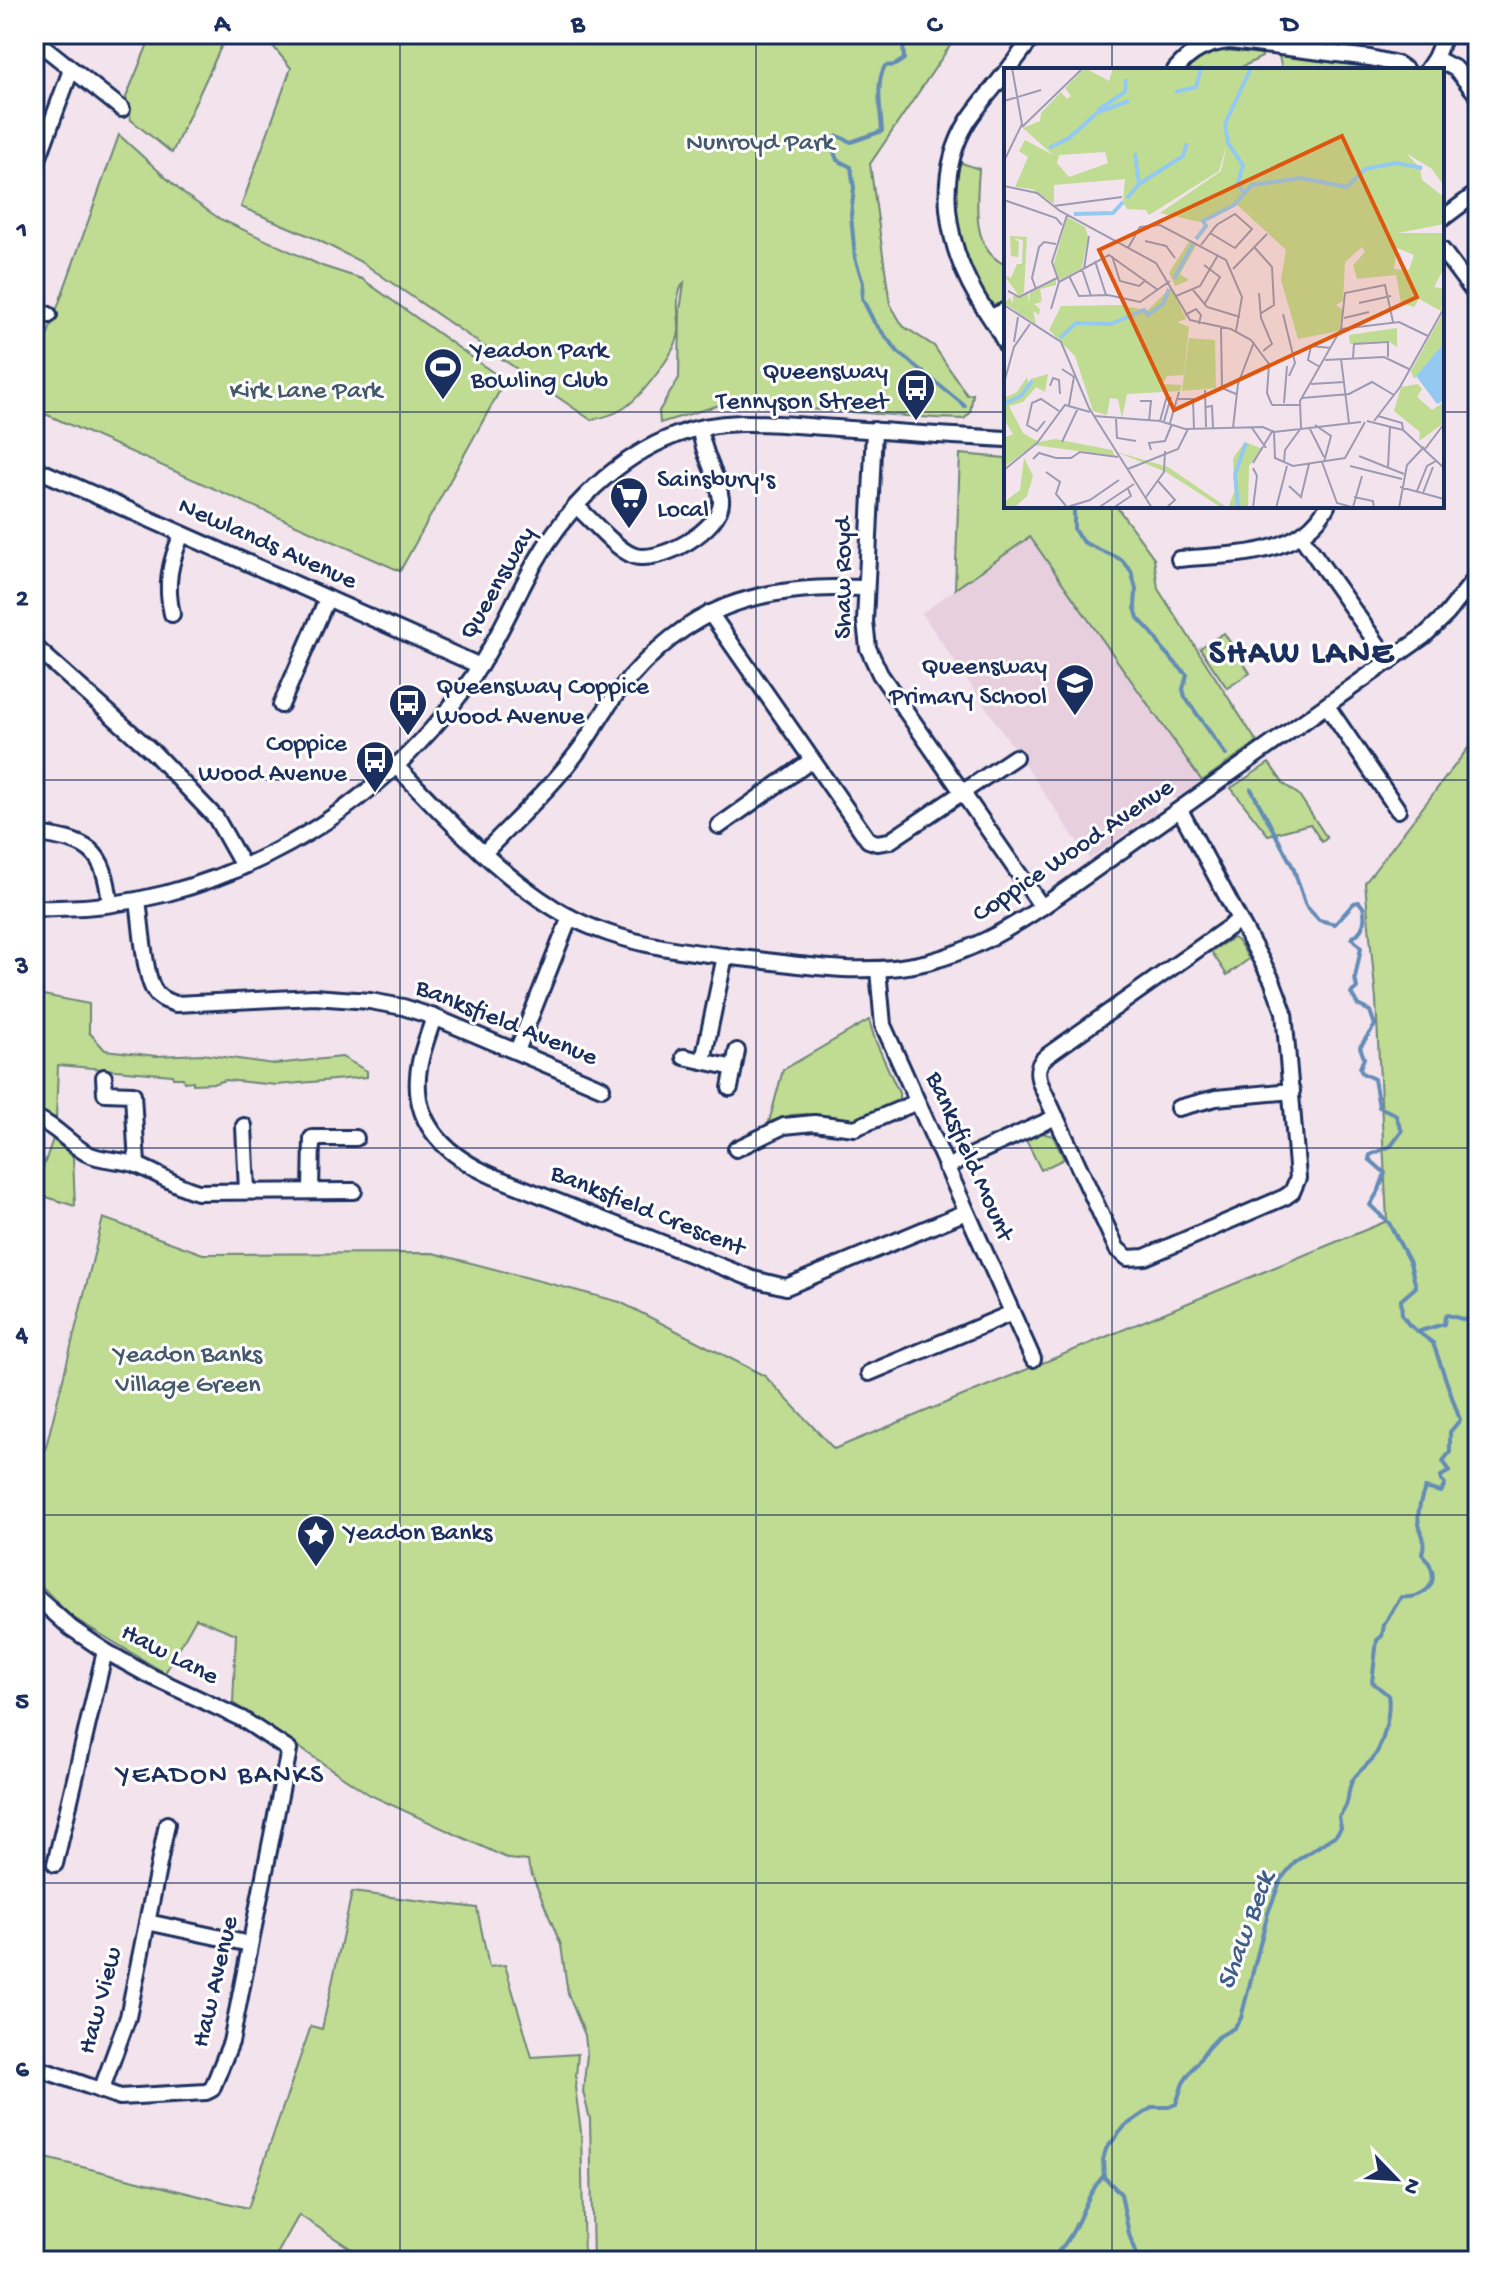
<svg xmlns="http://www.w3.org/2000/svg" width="1512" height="2295" viewBox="0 0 1512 2295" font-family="'Gochi Hand',sans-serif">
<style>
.built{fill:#e8cfde}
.green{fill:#c0db92;stroke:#6e8578;stroke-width:2}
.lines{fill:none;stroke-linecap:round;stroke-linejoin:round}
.stream{stroke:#648cb7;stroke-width:4}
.minor-casing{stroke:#1b2f5e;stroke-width:20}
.minor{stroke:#fff;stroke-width:14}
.grid{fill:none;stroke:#1b2f5e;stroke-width:2;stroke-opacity:0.55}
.labels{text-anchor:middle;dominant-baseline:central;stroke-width:6;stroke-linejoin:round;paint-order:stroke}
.park-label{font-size:26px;fill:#445a6b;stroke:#fff}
.poi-label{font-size:26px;fill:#1b2f5e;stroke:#fff;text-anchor:start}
.street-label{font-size:26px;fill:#1b2f5e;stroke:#fff}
.neighbourhood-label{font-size:28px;letter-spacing:2px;fill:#1b2f5e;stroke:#fff}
.water-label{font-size:28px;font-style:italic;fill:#3f5e8a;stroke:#fff}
.district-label{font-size:34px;font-weight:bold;letter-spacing:2px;fill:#1b2f5e;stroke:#fff}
.inset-river{fill:none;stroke:#94caf2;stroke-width:4}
.inset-road{fill:none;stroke:#9c9bb3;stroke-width:2}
.view{fill:#de5710;fill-opacity:0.15;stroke:#de5710;stroke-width:4}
.inset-edge{fill:none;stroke:#1b2f5e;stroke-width:4}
.neatline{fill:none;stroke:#1b2f5e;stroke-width:3}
.grid-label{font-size:26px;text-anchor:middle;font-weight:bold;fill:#1b2f5e}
</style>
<rect width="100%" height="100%" fill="#f2e3ec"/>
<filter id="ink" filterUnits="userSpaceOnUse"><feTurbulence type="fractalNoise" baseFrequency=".0125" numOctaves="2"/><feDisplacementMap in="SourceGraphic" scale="16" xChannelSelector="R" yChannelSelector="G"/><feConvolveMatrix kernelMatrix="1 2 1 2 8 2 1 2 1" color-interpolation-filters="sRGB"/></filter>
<g filter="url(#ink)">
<!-- built -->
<path class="built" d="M1030,536L1202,781L1176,799L1167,797L1156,805L1155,813L1089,859L922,613Z"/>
<!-- green -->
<g class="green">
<path d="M152,34H227L172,153L131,120L126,97Z"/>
<path d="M263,34H958L870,164L890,304L903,326L934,346L967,395L973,394L970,413L964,419L935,418L726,403L660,423L659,411L679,378L680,311L684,283C673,296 680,316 679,331C678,351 639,400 621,410C612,415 601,418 591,420L363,263L312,237L241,207L291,68Z"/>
<path d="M1242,48L1261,51L1262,57L1236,70H1183C1200,52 1218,49 1242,48Z"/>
<path d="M1279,56L1379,68L1385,70H1282Z"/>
<path d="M119,135L184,194L220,219L322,266L362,279L505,381L400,571L34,409V373Z"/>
<path d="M956,161L979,169C977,201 970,250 1006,265V303L998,307L986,300L971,274L953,220Z"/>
<path d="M960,454L1006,458V506H1116L1154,558L1158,589L1257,742L1202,781L1030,537L955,589Z"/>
<path d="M1224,633L1250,673L1227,688L1200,648Z"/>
<path d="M1478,735V2261H593L590,2119L583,2092L587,2054L585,2035L568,1994L561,1945L529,1868L528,1861L509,1859L370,1795L233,1703L236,1634L196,1618L165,1673L69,1615L34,1578V1495L103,1218L203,1254L433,1253L620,1302L765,1376L834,1449L1387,1221L1376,1000L1365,883Z"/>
<path d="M1269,763L1284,784L1299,795L1327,838L1322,842L1310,824L1268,835L1231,788Z"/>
<path d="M1233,938L1239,942L1249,959L1227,975L1211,951Z"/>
<path d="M34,979L40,980L38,994L89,1004V1032L105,1050L156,1056L202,1054L274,1064L342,1057L367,1071V1077L277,1085L225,1080L216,1083L193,1084V1081L184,1082L183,1078H173L172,1075L58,1065L56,1119L34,1110Z"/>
<path d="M869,1020L875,1040L899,1093V1098L891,1107L852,1120L807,1114L791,1115L769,1122L783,1070Z"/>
<path d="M1042,1133L1053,1136L1064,1159L1041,1170L1026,1140Z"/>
<path d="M53,1139L73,1157L75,1206L34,1193Z"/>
<path d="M352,1892L477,1908L489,1967L505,1965L532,2057L578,2054L575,2087L581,2132L584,2261H370L299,2215L273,2261H34V2155L248,2208L311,2026L322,2029Z"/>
</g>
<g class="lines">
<!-- stream -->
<g class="stream">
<path d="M885,34L903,42L904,59L895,65L885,66C875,82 881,113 882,131L851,142L838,136L831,144L837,160L851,167L854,188L851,215L855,258L863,283L862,298L874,322L898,352L965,406"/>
<path d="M1074,506V529L1078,536L1085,543L1122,560L1131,571L1136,589L1135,608L1138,618L1153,634L1163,650L1187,675L1183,689L1185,697L1226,755"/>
<path d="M1420,1331L1444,1324L1445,1317L1447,1315L1478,1323"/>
<path d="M1048,2261C1081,2235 1079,2203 1104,2175"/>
<path d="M1138,2261L1129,2234L1121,2194L1104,2177L1103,2160L1106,2149L1125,2126L1153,2107H1169L1176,2104L1183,2083L1206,2050L1218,2037L1234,2028L1241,2018L1268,1913L1281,1879L1296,1861L1336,1835L1341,1828L1339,1817C1353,1798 1345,1796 1352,1781C1358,1771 1367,1766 1374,1757C1384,1743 1391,1711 1388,1695L1372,1682L1377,1640L1382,1636L1384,1625L1401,1597C1420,1599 1440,1587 1430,1565C1428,1561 1425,1558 1422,1554C1425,1542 1424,1538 1420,1528C1416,1517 1420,1501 1425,1488L1441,1492L1445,1484L1441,1481V1476L1450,1471L1443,1461L1450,1452V1432L1460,1420L1433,1343L1409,1325L1402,1315L1401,1300L1416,1287L1410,1263L1389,1223L1370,1205L1379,1190L1385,1173L1369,1159L1370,1155L1391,1146L1402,1131L1395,1114L1379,1107L1374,1079L1362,1073L1360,1068L1364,1058L1360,1047L1375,1025L1370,1011L1358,1005L1351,993L1357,988L1355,978L1361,948L1352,938C1363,931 1367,921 1363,907L1359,902L1354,903L1335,924L1319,920L1306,906L1293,867L1251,789"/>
</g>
<!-- minor casing -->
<g class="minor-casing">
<g id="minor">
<path d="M34,39L122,109"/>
<path d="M1435,58L1456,69L1478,96"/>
<path d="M1008,70L1035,34"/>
<path d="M1175,70C1191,51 1207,43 1230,41L1370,58L1397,64L1406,70"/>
<path d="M1427,70L1435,58L1445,34"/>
<path d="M1006,72C994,88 979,104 968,121C934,176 946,244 977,297C987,314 998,327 1006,345"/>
<path d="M34,170L71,70"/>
<path d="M1442,219L1478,192"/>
<path d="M1442,250L1478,298"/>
<path d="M34,309L49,315"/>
<path d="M991,317L1006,310"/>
<path d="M874,430L865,622L868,648L880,674L1042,907"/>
<path d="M34,468L480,666"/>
<path d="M576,506C592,520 614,547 632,555C657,566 724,529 721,499C718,475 702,454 700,428"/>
<path d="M1301,536L1390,662"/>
<path d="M1179,559C1229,554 1300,558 1327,506"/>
<path d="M710,613L868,840L877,843L890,841L1015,757"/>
<path d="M172,614C165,584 170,562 182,534"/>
<path d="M34,646L155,754L216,818L243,866"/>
<path d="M281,705L327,599"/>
<path d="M1327,706L1398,810"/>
<path d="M396,766C445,816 494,871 554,908C615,946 689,952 758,960C815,967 872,976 928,962C970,951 1006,931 1042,907L1424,636L1447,614L1478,575"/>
<path d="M1180,810L1272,980L1284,1012L1298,1178L1292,1192L1285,1197L1145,1257L1128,1258L1117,1249L1041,1085C1036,1072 1037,1063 1048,1055L1239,920"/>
<path d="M719,826L812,760"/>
<path d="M34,833C88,842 104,846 110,904"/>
<path d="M484,853C514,821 549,790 576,754C591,735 602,713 617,693C689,604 754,586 865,588"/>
<path d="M138,900C141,920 144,975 154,990C159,999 167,1001 176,1004L314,997L370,1001L403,1007L434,1017L602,1088"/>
<path d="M34,908C211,915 387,812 481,664C502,631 516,596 535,563C566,508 616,458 676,435C727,415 784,425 837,428C893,432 950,436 1006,439"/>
<path d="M878,970L883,1025L1033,1359"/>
<path d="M434,1017C428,1036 419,1057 418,1077C414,1129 453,1159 495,1177L753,1279L786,1287L966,1212"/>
<path d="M517,1051L570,917"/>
<path d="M684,1057L734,1068"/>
<path d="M703,1061L725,956"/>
<path d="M104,1077L105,1093L133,1094L137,1165"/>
<path d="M730,1088L737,1051"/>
<path d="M1178,1108L1216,1098L1292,1091"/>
<path d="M34,1117C55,1125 67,1142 86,1153C101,1161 118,1159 134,1164C156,1172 175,1186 198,1192L354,1191"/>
<path d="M244,1126L247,1191"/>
<path d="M736,1149L784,1126L814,1123L855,1128L917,1102"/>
<path d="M946,1167L1056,1117"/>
<path d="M311,1191L312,1138H356"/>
<path d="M869,1373L1012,1313"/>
<path d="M34,1595L71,1628L105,1651L148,1675L242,1719L289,1750L231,2042L212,2089L206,2092L120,2097L34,2067"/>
<path d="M55,1864L105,1651"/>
<path d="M147,1922L250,1944"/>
<path d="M101,2091L128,2017L167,1824"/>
</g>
</g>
<!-- minor -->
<use href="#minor" class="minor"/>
</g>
</g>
<!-- grid -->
<path class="grid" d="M400,34V2261M756,34V2261M1112,34V70M34,412H1006M1442,412H1478M1112,506V2261M34,780H1478M34,1148H1478M34,1515H1478M34,1883H1478"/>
<!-- icons -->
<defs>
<g id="stadium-pin" transform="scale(2)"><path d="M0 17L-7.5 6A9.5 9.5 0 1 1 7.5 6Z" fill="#1b2f5e" stroke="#fff"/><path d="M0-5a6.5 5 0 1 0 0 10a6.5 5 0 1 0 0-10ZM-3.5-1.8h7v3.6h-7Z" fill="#fff"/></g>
<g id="bus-pin" transform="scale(2)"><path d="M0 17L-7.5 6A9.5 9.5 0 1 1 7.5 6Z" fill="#1b2f5e" stroke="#fff"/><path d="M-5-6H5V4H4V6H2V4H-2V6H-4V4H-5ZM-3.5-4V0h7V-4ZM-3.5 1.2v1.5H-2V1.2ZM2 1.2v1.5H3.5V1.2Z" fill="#fff"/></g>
<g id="supermarket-pin" transform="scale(2)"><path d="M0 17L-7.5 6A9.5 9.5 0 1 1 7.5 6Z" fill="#1b2f5e" stroke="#fff"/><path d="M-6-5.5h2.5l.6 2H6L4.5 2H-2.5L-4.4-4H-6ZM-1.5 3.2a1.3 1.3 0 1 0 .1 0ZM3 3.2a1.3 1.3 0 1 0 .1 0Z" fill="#fff"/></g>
<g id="school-pin" transform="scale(2)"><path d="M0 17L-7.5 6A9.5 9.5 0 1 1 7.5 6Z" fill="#1b2f5e" stroke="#fff"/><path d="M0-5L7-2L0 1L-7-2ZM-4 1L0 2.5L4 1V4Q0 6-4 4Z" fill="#fff"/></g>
<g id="sight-pin" transform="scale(2)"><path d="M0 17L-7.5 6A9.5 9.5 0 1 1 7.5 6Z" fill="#1b2f5e" stroke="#fff"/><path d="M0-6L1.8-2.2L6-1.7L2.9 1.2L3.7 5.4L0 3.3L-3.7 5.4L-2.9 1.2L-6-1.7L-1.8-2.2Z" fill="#fff"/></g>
</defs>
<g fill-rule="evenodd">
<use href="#stadium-pin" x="443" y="367"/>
<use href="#bus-pin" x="916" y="388"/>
<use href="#supermarket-pin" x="629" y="496"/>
<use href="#school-pin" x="1075" y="683"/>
<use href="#bus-pin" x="408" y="703"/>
<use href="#bus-pin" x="375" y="760"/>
<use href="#sight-pin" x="316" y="1534"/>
</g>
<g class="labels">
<!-- park labels -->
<g class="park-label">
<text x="760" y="144">Nunroyd Park</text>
<text x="306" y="392">Kirk Lane Park</text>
<text x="188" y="1356">Yeadon Banks<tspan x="188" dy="30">Village Green</tspan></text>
</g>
<!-- poi labels -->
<g class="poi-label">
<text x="471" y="352">Yeadon Park<tspan x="471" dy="30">Bowling Club</tspan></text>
<text x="888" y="373" text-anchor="end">Queensway<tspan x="888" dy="30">Tennyson Street</tspan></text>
<text x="657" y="481">Sainsbury's<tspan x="657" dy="30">Local</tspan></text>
<text x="1047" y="668" text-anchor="end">Queensway<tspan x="1047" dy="30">Primary School</tspan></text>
<text x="436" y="688">Queensway Coppice<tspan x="436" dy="30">Wood Avenue</tspan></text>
<text x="347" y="745" text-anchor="end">Coppice<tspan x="347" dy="30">Wood Avenue</tspan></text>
<text x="344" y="1534">Yeadon Banks</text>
</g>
<!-- street labels -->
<g class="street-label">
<text transform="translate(267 545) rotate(24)">Newlands Avenue</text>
<text transform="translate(845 578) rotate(-90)">Shaw Royd</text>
<text transform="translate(499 584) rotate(-60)">Queensway</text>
<text transform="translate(1074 852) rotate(-34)">Coppice Wood Avenue</text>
<text transform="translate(506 1024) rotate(22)">Banksfield Avenue</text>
<text transform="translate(968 1157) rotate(66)">Banksfield Mount</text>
<text transform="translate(647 1212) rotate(22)">Banksfield Crescent</text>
<text transform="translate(169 1656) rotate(27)">Haw Lane</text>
<text transform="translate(217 1982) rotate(-77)">Haw Avenue</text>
<text transform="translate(102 2001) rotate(-75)">Haw View</text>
</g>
<!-- neighbourhood labels -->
<g class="neighbourhood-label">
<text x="221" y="1776">YEADON BANKS</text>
</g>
<!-- water labels -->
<g class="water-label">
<text transform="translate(1247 1931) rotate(-70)">Shaw Beck</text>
</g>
<!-- district labels -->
<g class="district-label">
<text x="1302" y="655">SHAW LANE</text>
</g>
</g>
<!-- overview -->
<g transform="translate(1004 68)">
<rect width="440" height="440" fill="#f2e3ec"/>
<path d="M81,0L105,13L109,0H440V118L428,101L402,85L416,100L418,112L440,129V156L394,165H440V200L430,219L440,221L437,243L415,231L410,239L397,235L392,207L353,211L349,197L361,184L358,179L341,194L339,233L332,237L339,242L335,263L294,271L277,212L282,182L231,135L196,154L156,145L217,103L223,76L215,103L145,147L142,142L123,141L119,134L121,111L50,117V136L28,121L11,119L24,89L15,83L21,72L49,87L19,60L36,53L37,45L57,24L63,31L67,28L61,20ZM101,84L104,95L65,109L53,95L55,87ZM393,180L410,187L405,202L390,201ZM63,149L81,159L84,169L78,200L56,212L49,199ZM6,168L23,169L20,224L15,228L0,207L7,210L13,196H18L19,172L9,170L15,174L14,189L7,188ZM186,172L193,176L176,206L185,212L171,218L165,205ZM52,211V217L36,221L38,233L32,230L38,234L30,236L36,241L35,247L29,243L32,256L0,235L6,230L9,236V228L24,226L25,235L26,225ZM167,219L182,251L173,254L185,259L180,307L163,308L159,316L178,317L176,323L123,326L118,350L114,331L106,330L103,347L89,343L71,288L45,262L57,238L119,237L121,232L124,239L144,242ZM440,243V275L410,311L407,303ZM393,260V279L384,273L346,276L345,267ZM185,270L211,272L212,320L178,323ZM44,306L41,324L32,319L19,334L5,338L19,365L35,374L51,371L108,382L111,388L30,377L0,399V370L9,366L0,351V330L13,324L23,309L25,318L27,311ZM414,316L418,321L413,329L428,342L440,334V355L415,373L416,364L390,343L397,319ZM241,374L259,381L245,398L244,440H218L162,404L113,384L164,399L224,440L231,422L229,390ZM20,390L29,408L23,428L12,438L0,440V434L16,422Z" fill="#c0db92" fill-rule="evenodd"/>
<path d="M440,275V333L433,336L412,308Z" fill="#94caf2"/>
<path class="inset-river" d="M171,24L192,19L197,0M94,42L121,24L122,11M45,80L65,70L94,44L125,33M135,116L179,88L183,75M239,124L234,115L239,97L224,75L221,56L247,0M123,130L135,116L131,85M70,146L109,145L119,134M192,171L202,158L199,153L230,137L248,117L297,110L343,119L361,101L392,95L418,100M170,211L189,176M56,270L72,255L107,256L140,242L144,247L159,236L165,221M0,336L17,328L28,313M234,440L231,406L242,375"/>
<path class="inset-road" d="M0,33L37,22M18,59L79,0M0,93L18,56L8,0M0,118L33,125L56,143L152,195L186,252L227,261L247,272L265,296L263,325L268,337M0,132L52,150L58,157M50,138L118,129M141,173L162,178L171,190M197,177L211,159L214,156L231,146L248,161L231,180L206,165M124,180L136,159L156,157L222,192L238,229L232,263M251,180L268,199L270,237L256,246M108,188L116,213L135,218L142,212M91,193L102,227M78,201L87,228M80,201L85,168M229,201L263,166M65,208L75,228L104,227L136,234L166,213M55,214L105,187L154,222M55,214L48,194L63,147M32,221L28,210L35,179L40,174L52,176M189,222L203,239L236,249M4,223L15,229L53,210M255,225L257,250L268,276L259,283M172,228L196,218L214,187M50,231L47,241L55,214M355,235L387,228M0,237L57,274L85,340L148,440M200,237L216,209L200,197M279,246L291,295L285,308M181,247L192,241L197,247L195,256M340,250L365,244M217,259L218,320L232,326M337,261L395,254L424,268M10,274L14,249M349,290L350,276L384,274V289M337,291L345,355M321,292L380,289L405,301M316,299L304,292L307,278L327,280M58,301L70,309L65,337M0,315L10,279L26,256M307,316L340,314M46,318L49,310L55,312L56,326M201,322L202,359M298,330L345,326L368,314L390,327M174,331H189L190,361M136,333H147L145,353M280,335L283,298M268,337H296M202,339L208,338L209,360M90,348L156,353L181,361L259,359L270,364M374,348L398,355L399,362M112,351L113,370L132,373M41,353L33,363L23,357L28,335L37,331L55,343M156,353L163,328M160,353L167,329M363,353L399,362L440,400M370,353L396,319L440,240M166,355L175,324M311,357L327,368L320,394M305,359L320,389M229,360L234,316L250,274M248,360L262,380M297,360L296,333L337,261L341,225L381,217L389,254M270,364L271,390L289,398L341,390L361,354M270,364L357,354M58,374L74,340M421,381L440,356M147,382L145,375L161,373L168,356M355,388L400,406M29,391L35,385L52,390H67L76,384L114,389M318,394L333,435L351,440M249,395L269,362M280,395L281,382L297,360M346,398L398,411M384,399L386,358M124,401L174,381L184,361M0,402L33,375L61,337L86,344M42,404L56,414L52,426L62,438M154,413L171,432L162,440M285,418L297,429L305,396M396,419L440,431M413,423L423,398L432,393M419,425L429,399M142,429L160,404L161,383M350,429L369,433L370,440M349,439L358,408M60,440L86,432L115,412M94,440L130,416M109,440L127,428L124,421M249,440L253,408L249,400M272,440L283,398M395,440L403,397L420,379"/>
<path class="view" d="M338,68L413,229L170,342L95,182Z"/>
<rect width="440" height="440" class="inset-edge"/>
</g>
<!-- margin -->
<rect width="1512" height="2295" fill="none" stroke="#fff" stroke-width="88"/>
<!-- north arrow -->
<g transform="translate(1396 2179) rotate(115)" stroke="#ffffff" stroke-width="6" paint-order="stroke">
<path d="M0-6L14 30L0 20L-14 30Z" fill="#1b2f5e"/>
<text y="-12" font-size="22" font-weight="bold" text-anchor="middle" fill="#1b2f5e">N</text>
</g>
<rect x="44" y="44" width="1424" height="2207" class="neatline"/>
<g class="grid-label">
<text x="222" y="31">A</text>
<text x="578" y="31">B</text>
<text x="934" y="31">C</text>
<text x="1290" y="31">D</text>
<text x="22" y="237">1</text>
<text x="22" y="605">2</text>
<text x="22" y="973">3</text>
<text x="22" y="1341">4</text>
<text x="22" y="1708">5</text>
<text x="22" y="2076">6</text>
</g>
</svg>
